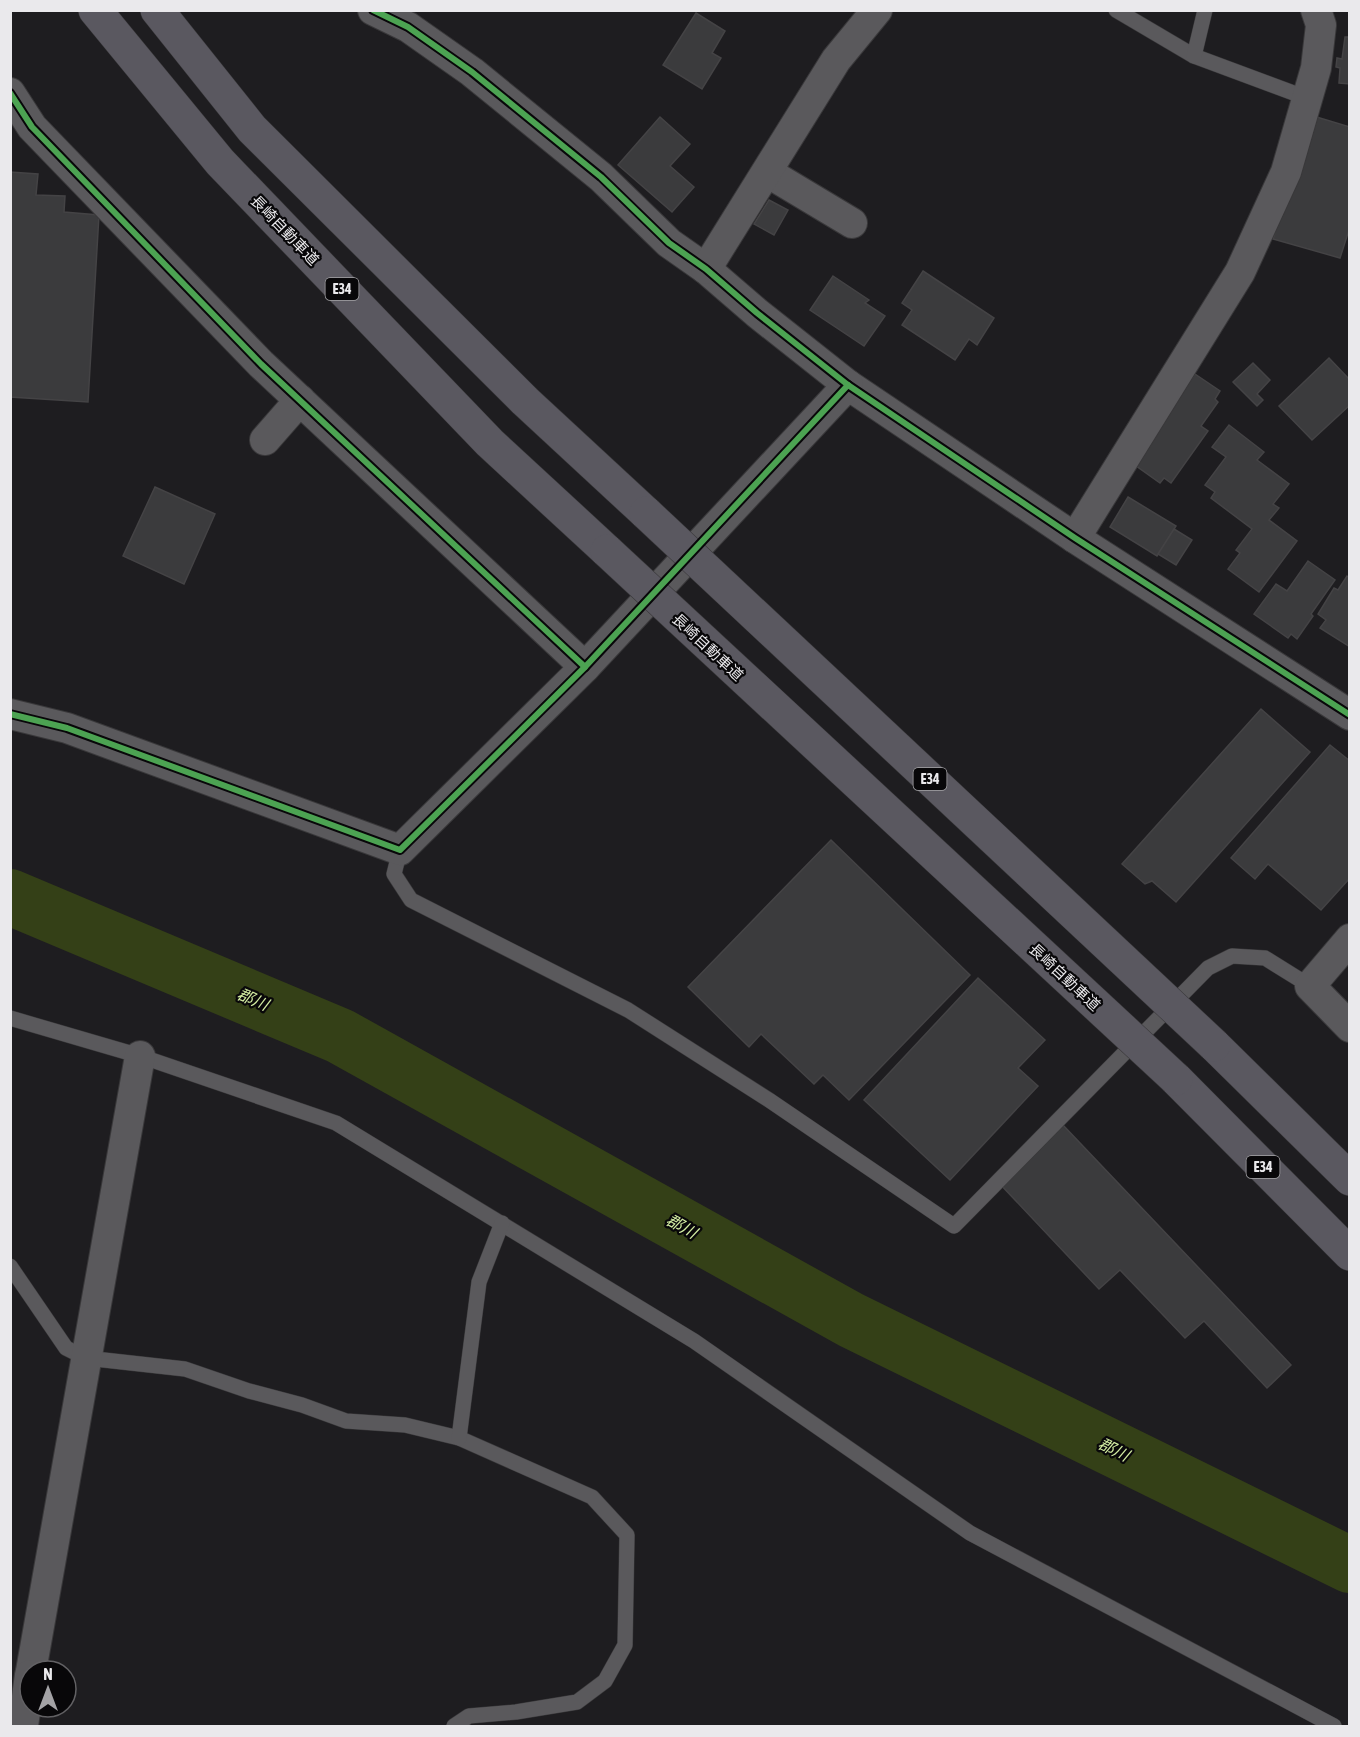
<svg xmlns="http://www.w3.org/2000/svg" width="1360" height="1737" viewBox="0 0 1360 1737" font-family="'Asap Condensed','Noto Sans JP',sans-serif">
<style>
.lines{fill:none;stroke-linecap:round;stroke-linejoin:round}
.river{stroke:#344017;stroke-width:56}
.building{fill:#3b3b3d;stroke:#444345;stroke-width:1.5}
.lane-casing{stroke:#39383a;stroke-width:16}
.street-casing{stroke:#39383a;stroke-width:32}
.highway-casing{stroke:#39383a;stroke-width:34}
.lane{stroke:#5a595c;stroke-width:15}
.street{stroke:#5a595c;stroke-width:30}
.highway{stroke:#5a5860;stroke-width:33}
.highway-bridge-casing{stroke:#39383a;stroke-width:34;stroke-linecap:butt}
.highway-bridge{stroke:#5a5860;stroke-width:33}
.cycleway-casing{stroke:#080709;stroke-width:10}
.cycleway{stroke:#4ca352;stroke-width:6}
.labels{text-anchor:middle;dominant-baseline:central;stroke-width:4.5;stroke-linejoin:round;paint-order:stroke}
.shield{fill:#080709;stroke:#a6a5a8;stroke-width:1.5}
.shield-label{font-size:14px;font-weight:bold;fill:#eae9ec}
.street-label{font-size:15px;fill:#eae9ec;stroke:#080709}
.water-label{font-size:16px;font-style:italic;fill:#d4eea3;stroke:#080709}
</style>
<rect width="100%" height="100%" fill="#1e1d20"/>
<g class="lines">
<!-- river -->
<path class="river" d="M10,897L340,1036L851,1320L1350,1565"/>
</g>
<!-- building -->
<g class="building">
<path d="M696,13L725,31L712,53L721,58L702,89L663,65Z"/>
<path d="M1345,37H1350V84L1339,83L1340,68L1336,67L1337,58L1342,59Z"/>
<path d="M1310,115L1350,127V227L1340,258L1273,239Z"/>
<path d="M660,117L690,144L670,166L694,187L672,212L618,165Z"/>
<path d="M10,172L38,174L36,195L65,196L64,212L99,215L88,402L10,397Z"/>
<path d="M769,200L788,210L774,235L754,224Z"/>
<path d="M923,271L994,318L977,345L969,339L955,360L902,325L912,310L902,303Z"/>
<path d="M833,276L869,300L865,303L885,316L864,346L810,310Z"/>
<path d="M1329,358L1350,380V405L1312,440L1279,406Z"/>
<path d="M1253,363L1270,380L1257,394L1263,400L1257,406L1233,382Z"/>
<path d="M1195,374L1220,391L1215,399L1218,402L1201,426L1208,431L1171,483L1164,478L1160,483L1132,463Z"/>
<path d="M1229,425L1264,452L1257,460L1289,484L1273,504L1279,508L1269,520L1297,541L1259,592L1228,569L1240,553L1236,550L1252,529L1211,498L1215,492L1205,485L1226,457L1212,447Z"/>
<path d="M155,487L215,514L184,584L123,556Z"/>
<path d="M1128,497L1176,526L1157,556L1110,527Z"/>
<path d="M1174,529L1192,540L1176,565L1158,554Z"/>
<path d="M1308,561L1335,580L1311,614L1313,616L1297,639L1291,634L1288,638L1254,614L1276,584L1287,591Z"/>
<path d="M1347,576L1350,578V647L1320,628L1326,620L1318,614L1334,588L1338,590Z"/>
<path d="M1261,709L1310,752L1176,902L1152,881L1145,884L1122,864Z"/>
<path d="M1330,745L1350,761V878L1321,910L1268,864L1255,879L1231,858Z"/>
<path d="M831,840L970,975L849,1100L823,1075L814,1084L761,1034L749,1047L688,987Z"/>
<path d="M978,978L1045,1040L1018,1068L1038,1086L950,1180L864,1100Z"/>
<path d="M1062,1124L1291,1365L1267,1388L1204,1321L1185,1338L1120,1270L1099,1289L999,1183Z"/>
</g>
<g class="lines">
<!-- lane casing -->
<g class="lane-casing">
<g id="lane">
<path d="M1116,10L1194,56L1307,98"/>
<path d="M1194,56L1205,10"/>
<path d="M400,850L394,874L411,900L628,1010L769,1100L954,1226L1208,968L1232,956L1265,958L1310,986"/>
<path d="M10,1018L140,1056L336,1123L694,1341L970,1533L1334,1726"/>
<path d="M10,1266L66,1348L86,1358L185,1369L249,1391L302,1405L346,1421L405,1425L459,1438L592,1497L627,1535L625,1645L605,1681L577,1702L516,1712L469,1716L454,1726"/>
<path d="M459,1438L479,1282L502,1223"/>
</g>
</g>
<!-- street casing -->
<g class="street-casing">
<g id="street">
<path d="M373,10L408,27L472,72L601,177L669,243L706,269L757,313L848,385L1075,538L1350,715"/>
<path d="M10,93L32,127L261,364L585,667"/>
<path d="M767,172L852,223"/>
<path d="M706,269L836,60L877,10"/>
<path d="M265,440L300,400"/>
<path d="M1075,538L1240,272L1286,172L1316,68L1321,25L1316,10"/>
<path d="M10,714L67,728L400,850L585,667L848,385"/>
<path d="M1350,939L1310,986L1350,1027"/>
<path d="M31,1671L140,1056"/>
<path d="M23,1726L30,1675"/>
</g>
</g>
<!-- highway casing -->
<g class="highway-casing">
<g id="highway">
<path d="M95,10L220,162L490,443L607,551"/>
<path d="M157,10L252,129L525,401L646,513"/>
<path d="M1214,1045L1350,1179"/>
<path d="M1176,1079L1350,1254"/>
</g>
</g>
<!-- lane -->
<use href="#lane" class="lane"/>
<!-- street -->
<use href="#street" class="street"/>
<!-- highway -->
<use href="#highway" class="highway"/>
<!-- highway-bridge casing -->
<g class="highway-bridge-casing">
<g id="highway-bridge">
<path d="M646,513L1214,1045"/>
<path d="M607,551L1176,1079"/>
</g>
</g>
<!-- highway-bridge -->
<use href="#highway-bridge" class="highway-bridge"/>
<!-- cycleway casing -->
<g class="cycleway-casing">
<g id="cycleway">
<path d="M373,10L408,27L472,72L601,177L669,243L706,269L757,313L848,385L1075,538L1350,715"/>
<path d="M10,93L32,127L261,364L585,667"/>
<path d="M10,714L67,728L400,850L585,667L848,385"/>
</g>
</g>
<!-- cycleway -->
<use href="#cycleway" class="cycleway"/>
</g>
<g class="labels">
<!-- shield labels -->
<g class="shield">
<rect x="325.5" y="278" width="33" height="22" rx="4.5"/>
<rect x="913.5" y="768" width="33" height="22" rx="4.5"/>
<rect x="1246.5" y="1156" width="33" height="22" rx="4.5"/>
</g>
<g class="shield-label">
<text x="342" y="289">E34</text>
<text x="930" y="779">E34</text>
<text x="1263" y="1167">E34</text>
</g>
<!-- street labels -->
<g class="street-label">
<text transform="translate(285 230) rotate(46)">長崎自動車道</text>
<text transform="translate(708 647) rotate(43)">長崎自動車道</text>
<text transform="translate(1065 977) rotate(43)">長崎自動車道</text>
</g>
<!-- water labels -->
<g class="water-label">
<text transform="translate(253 999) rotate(23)">郡川</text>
<text transform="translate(682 1226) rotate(29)">郡川</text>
<text transform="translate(1114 1449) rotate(26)">郡川</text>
</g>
</g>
<!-- border -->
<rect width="1360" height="1737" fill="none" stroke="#eae9ec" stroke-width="24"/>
<!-- north arrow -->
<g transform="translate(48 1689)"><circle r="28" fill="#080709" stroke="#626164" stroke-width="1.5"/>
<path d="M0-4.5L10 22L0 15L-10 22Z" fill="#a3a2a5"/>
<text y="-9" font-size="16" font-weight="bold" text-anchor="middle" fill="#eae9ec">N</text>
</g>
</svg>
